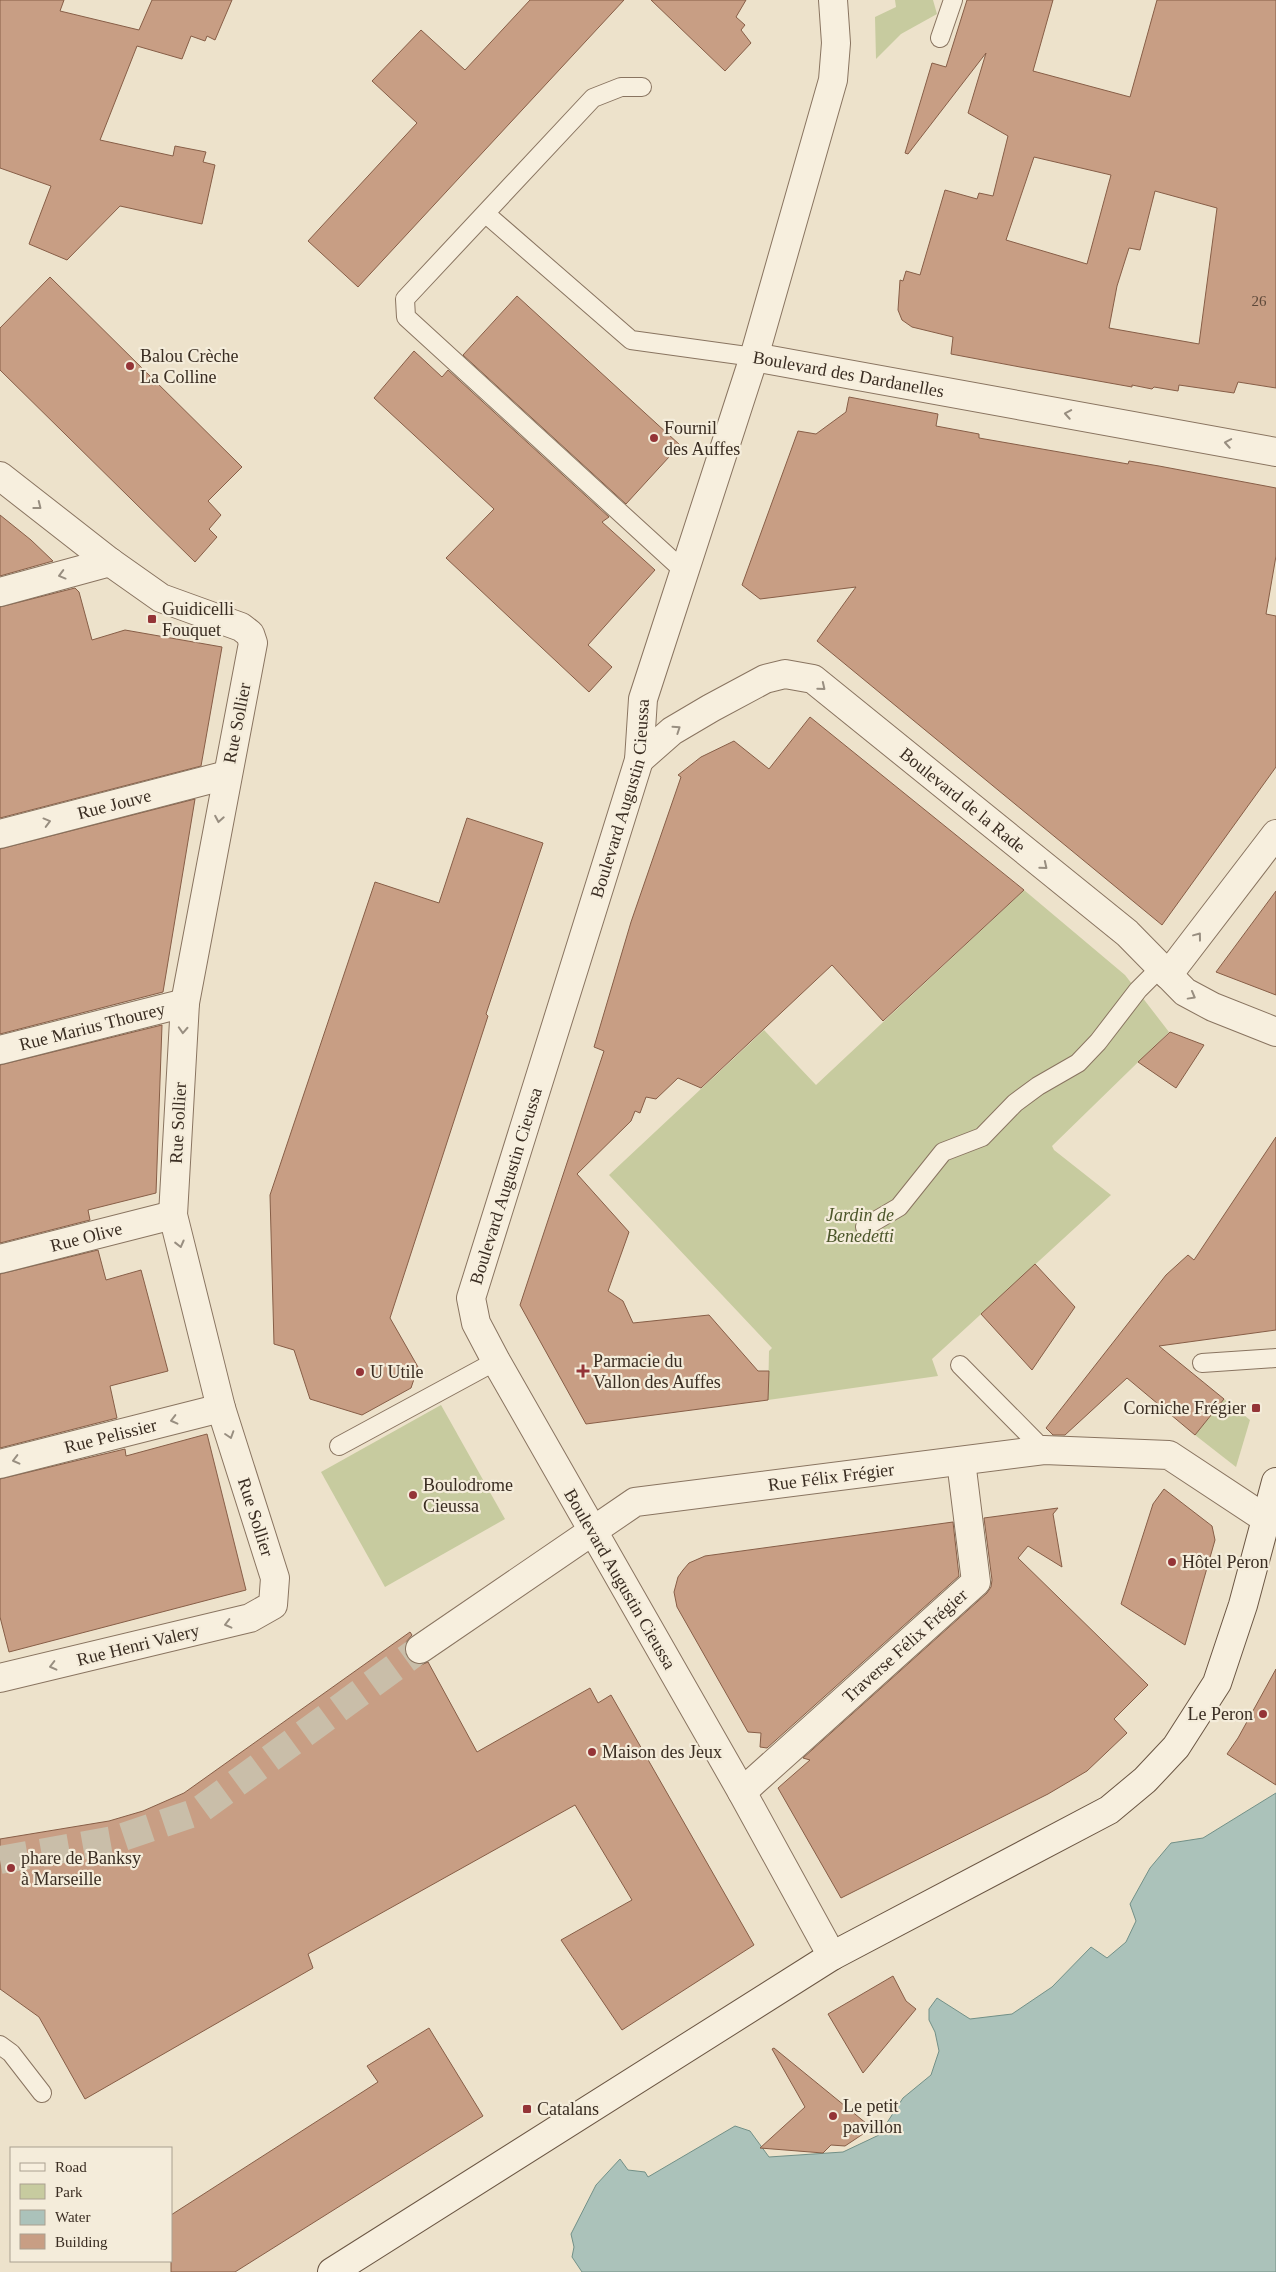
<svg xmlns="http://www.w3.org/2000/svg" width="1276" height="2272" viewBox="0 0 1276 2272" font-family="Georgia,serif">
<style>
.green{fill:#c7cb9f}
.water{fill:#abc2ba;stroke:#729087}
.building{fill:#c89e84;stroke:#875e47;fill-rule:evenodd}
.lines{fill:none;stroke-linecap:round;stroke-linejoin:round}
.street-tunnel{stroke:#c9bea9;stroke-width:28;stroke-dasharray:28 14;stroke-linecap:butt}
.lane-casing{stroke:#897460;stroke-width:20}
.street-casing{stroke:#897460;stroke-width:30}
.secondary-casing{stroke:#6b5643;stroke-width:30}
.lane{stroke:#f7efde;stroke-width:18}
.street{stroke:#f7efde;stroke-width:28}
.secondary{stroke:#f7efde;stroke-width:28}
.oneway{stroke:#988e80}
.poi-dot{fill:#943437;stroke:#f4ecda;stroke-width:2}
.labels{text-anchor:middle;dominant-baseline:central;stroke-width:4.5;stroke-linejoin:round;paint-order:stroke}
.number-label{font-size:15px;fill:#5e493a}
.poi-label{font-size:18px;fill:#3a2d22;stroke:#f4ecda;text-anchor:start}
.street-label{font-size:18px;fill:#3a2d22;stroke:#f4ecda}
.park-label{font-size:18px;font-style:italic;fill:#4c562a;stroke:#f4ecda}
</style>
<rect width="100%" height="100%" fill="#ede2cb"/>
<!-- green -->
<g class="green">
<path d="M895,0H933L937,14L901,34L876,59L875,17L896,7Z"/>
<path d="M1024,890L1125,975L1169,1032L1052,1146L1054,1150L1111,1195L932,1359L938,1376L768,1400L769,1351L772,1348L609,1175L764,1030L816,1085Z"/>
<path d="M1224,1399L1250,1420L1236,1467L1195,1435Z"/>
<path d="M441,1405L505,1519L385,1587L321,1472Z"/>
</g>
<!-- water -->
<path class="water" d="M1276,1793V2272H582L572,2257L574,2247L571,2234L596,2185L620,2159L628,2170L645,2172L648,2177L735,2126L750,2131L769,2157L843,2152L879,2135L903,2098L931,2075L939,2051L935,2032L929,2020V2009L937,1998L970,2019L1012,2014L1052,1987L1091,1947L1107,1958L1126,1942L1136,1921L1130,1904L1150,1868L1171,1843L1203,1838Z"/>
<!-- building -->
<g class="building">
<path d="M0,0H64L60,11L139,30L152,0H232L215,40L207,36L205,41L191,36L182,59L137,46L100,140L173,156L175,146L206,152L203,162L215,165L202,224L120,206L67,260L29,244L51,186L0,168Z"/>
<path d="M530,0H624L358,287L308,241L417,123L372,81L421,30L465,70Z"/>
<path d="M651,0H746L736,17L745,25L741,30L751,43L725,71Z"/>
<path d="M967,0H1053L1033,71L1130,97L1157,0H1276V388L1238,382L1234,393L1179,385L1178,391L1154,387L1152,389L1132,385V387L1020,367L951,354L953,337L912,327L902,320L898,310L900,280L903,281L906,271L920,275L945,190L977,199L979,193L993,196L1008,136L968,113L986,53L908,154L905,153L932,63L946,67ZM1034,157L1111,175L1087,264L1006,240ZM1155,191L1217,208L1199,344L1109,328L1117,286L1129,248L1140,250Z"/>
<path d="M50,277L242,467L208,501L221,515L209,529L217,537L195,562L0,370V328Z"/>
<path d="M517,296L680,445L626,504L463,355Z"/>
<path d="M414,351L442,377L448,370L609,517L602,522L655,570L588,645L612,667L589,692L446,558L494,509L374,398Z"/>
<path d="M849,397L938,414L936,426L979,434V438L1128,464L1129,461L1159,466L1276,488V556L1266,614L1276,616V767L1162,925L817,641L856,587L760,599L742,585L798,431L816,434L846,412Z"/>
<path d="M0,515L31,540L53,561L0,576Z"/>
<path d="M75,588L79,592L92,640L125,630L222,647L201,766L0,818V607Z"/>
<path d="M810,717L1024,890L883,1021L832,965L701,1088L678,1078L656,1099L646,1097L640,1113L635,1111L631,1121L577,1174L629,1232L608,1291L623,1301L633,1323L709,1315L758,1371H769L768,1400L586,1424L520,1305L604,1051L594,1047L631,922L681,777L678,775L701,757L734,741L769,769Z"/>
<path d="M195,799L163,992L0,1034V849Z"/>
<path d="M467,818L543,843L486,1014L488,1016L390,1318L418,1367L411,1388L362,1415L310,1399L294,1350L274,1344L270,1195L375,882L439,903Z"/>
<path d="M1276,891V995L1216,972Z"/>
<path d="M162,1025L156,1193L88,1210L90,1220L0,1243V1065Z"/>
<path d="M1170,1032L1204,1045L1176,1088L1138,1062Z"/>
<path d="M1276,1137V1330L1159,1346L1224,1399L1195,1435L1127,1378L1065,1435H1053L1046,1428L1166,1275L1188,1255L1194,1260Z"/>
<path d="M98,1250L106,1280L141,1270L168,1371L110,1386L117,1418L0,1448V1274Z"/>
<path d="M1035,1264L1075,1307L1032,1370L981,1314Z"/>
<path d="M207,1434L246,1590L9,1652L0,1617V1479L125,1449L126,1456Z"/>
<path d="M1164,1489L1212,1526L1215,1540L1185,1645L1121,1604L1153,1504Z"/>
<path d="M1058,1508L1053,1514L1062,1567L1028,1546L1018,1558L1148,1685L1114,1719L1127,1733L1087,1771L1048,1794L841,1898L778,1788L810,1760L803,1758L987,1593L991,1587L992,1580L984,1518Z"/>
<path d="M953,1522L959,1576L767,1748L760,1747L761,1733L748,1732L677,1607L674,1592L678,1577L683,1570L689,1563L705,1556Z"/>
<path d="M410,1632L412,1635L406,1642L404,1650L407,1657L414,1663L421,1665L428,1662L477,1752L590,1688L598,1703L611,1695L754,1945L622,2030L561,1940L632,1900L575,1805L308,1954L313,1968L85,2099L39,2017L0,1989V1839L109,1821L143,1811L184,1793Z"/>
<path d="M1276,1669V1785L1227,1754L1238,1738Z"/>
<path d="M893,1976L906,2001L916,2009L863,2073L828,2014Z"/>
<path d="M429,2028L483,2116L235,2272H171V2215L378,2082L367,2066Z"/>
<path d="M774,2048L872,2128L845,2146L831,2145L823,2153L760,2148L805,2107L772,2049Z"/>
</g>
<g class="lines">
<!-- street-tunnel -->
<path class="street-tunnel" d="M0,1860L114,1840L197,1812L420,1649"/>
<!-- lane casing -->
<g class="lane-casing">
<g id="lane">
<path d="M940,38L953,0"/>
<path d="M642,87H621L593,98L405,299L406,317L684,571"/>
<path d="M486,214L631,340L754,357"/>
<path d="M865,1227L899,1207L943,1152L982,1137L1015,1103L1038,1086L1078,1063L1098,1042L1138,990L1161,967"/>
<path d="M1202,1363L1276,1358"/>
<path d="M960,1365L1044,1450"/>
<path d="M339,1446L496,1361"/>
<path d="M0,2045L11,2053L42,2093"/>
</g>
</g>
<!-- street casing -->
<g class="street-casing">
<g id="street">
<path id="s1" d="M754,357L1276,452"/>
<path id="s2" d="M0,476L110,562L161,598L241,627L250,634L253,643L185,1003L173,1215L221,1408L275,1578L273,1605L250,1618L0,1678"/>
<path d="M0,592L110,562"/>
<path id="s3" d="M639,760L672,731L711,708L765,679L785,674L813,679L1127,933L1185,992L1213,1007L1276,1032"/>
<path id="s4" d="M0,834L227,775"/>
<path d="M1168,975L1276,834"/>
<path id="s5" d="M0,1050L185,1003"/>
<path id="s6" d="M0,1259L173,1215"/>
<path id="s7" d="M0,1464L221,1408"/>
<path id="s8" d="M420,1649L635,1502L1044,1450L1169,1455L1266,1519"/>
<path id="s9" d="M742,1792L976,1582L961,1461"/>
<path id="s10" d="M832,1956L742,1792L496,1361L476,1323L471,1298L639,760L643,699L754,357L833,80L836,43L833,0"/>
</g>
</g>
<!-- secondary casing -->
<g class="secondary-casing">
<path id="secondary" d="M332,2272L832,1956L1109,1810L1145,1780L1176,1747L1217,1683L1243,1605L1276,1482"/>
</g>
<!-- lane -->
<use href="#lane" class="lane"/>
<!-- street -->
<use href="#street" class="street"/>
<!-- secondary -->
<use href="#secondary" class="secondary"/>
</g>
<!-- one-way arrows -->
<defs><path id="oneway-chevron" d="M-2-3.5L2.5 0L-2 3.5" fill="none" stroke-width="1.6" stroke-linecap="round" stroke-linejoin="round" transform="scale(1.25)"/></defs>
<g class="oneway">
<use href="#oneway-chevron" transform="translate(1068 414) rotate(-170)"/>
<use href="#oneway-chevron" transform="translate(1228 443) rotate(-170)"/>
<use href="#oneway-chevron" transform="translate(38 506) rotate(38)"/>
<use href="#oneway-chevron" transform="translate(62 575) rotate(165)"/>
<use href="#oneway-chevron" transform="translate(822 687) rotate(39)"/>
<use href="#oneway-chevron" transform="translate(677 729) rotate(-34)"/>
<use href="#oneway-chevron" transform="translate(219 819) rotate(100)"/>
<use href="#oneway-chevron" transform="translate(47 822) rotate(-15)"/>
<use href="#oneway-chevron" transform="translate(1044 866) rotate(39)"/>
<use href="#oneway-chevron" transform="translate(1198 936) rotate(-53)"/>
<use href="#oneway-chevron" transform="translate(1192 996) rotate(29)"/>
<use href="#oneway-chevron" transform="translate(183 1030) rotate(93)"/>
<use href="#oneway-chevron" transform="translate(180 1244) rotate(76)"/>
<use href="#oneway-chevron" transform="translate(174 1420) rotate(166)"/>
<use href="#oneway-chevron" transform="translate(230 1435) rotate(72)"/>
<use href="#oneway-chevron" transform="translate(16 1460) rotate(166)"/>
<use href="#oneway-chevron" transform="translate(228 1624) rotate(166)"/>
<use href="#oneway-chevron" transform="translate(53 1666) rotate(166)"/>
</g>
<!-- markers -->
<g class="poi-dot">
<circle cx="130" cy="366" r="5"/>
<circle cx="654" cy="438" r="5"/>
<rect x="147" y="614" width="10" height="10" rx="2.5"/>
<path d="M580.5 1363.5h5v5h5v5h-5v5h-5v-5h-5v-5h5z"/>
<circle cx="360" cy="1372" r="5"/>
<rect x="1251" y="1403" width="10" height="10" rx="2.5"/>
<circle cx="413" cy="1495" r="5"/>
<circle cx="1172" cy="1562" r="5"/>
<circle cx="1263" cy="1714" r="5"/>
<circle cx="592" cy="1752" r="5"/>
<circle cx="11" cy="1868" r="5"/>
<rect x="522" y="2104" width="10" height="10" rx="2.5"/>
<circle cx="833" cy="2116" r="5"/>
</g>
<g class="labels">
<!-- number labels -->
<g class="number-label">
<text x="1259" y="301">26</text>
</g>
<!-- poi labels -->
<g class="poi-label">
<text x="140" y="356">Balou Crèche<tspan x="140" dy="21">La Colline</tspan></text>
<text x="664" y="428">Fournil<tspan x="664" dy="21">des Auffes</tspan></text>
<text x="162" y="609">Guidicelli<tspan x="162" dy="21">Fouquet</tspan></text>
<text x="593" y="1361">Parmacie du<tspan x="593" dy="21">Vallon des Auffes</tspan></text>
<text x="370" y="1372">U Utile</text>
<text x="1246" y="1408" text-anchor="end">Corniche Frégier</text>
<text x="423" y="1485">Boulodrome<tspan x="423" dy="21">Cieussa</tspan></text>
<text x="1182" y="1562">Hôtel Peron</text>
<text x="1253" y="1714" text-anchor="end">Le Peron</text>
<text x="602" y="1752">Maison des Jeux</text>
<text x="21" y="1858">phare de Banksy<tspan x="21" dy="21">à Marseille</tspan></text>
<text x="843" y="2106">Le petit<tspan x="843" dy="21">pavillon</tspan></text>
<text x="537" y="2109">Catalans</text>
</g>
<!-- street labels -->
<g class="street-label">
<text stroke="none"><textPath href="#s1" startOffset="96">Boulevard des Dardanelles</textPath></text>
<text transform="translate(237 723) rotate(-79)">Rue Sollier</text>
<text stroke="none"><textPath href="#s10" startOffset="1274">Boulevard Augustin Cieussa</textPath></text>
<text stroke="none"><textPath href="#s3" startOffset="392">Boulevard de la Rade</textPath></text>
<text stroke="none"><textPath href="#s4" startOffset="118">Rue Jouve</textPath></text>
<text stroke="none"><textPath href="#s5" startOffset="95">Rue Marius Thourey</textPath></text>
<text transform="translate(178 1123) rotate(-87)">Rue Sollier</text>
<text stroke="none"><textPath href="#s10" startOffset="869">Boulevard Augustin Cieussa</textPath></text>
<text stroke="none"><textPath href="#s6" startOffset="89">Rue Olive</textPath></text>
<text stroke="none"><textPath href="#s7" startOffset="114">Rue Pelissier</textPath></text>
<text stroke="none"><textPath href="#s8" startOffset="458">Rue Félix Frégier</textPath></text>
<text stroke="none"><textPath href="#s2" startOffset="1200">Rue Sollier</textPath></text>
<text transform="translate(620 1579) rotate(60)">Boulevard Augustin Cieussa</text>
<text transform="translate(138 1645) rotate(-14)">Rue Henri Valery</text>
<text stroke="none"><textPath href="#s9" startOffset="219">Traverse Félix Frégier</textPath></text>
</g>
<!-- park labels -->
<g class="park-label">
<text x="860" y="1215">Jardin de<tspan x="860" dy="21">Benedetti</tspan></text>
</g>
</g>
<!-- legend -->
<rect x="10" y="2147" width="162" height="115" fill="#f4ecda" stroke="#aaa090"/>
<rect x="20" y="2163" width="25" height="8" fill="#f7efde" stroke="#aaa090"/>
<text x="55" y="2172" font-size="15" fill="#3a2d22">Road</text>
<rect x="20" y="2184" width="25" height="15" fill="#c7cb9f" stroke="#aaa090"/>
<text x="55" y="2197" font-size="15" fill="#3a2d22">Park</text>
<rect x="20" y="2210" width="25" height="15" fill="#abc2ba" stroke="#aaa090"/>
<text x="55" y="2222" font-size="15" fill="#3a2d22">Water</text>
<rect x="20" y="2234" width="25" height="15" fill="#c89e84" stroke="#aaa090"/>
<text x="55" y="2247" font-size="15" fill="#3a2d22">Building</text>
</svg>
